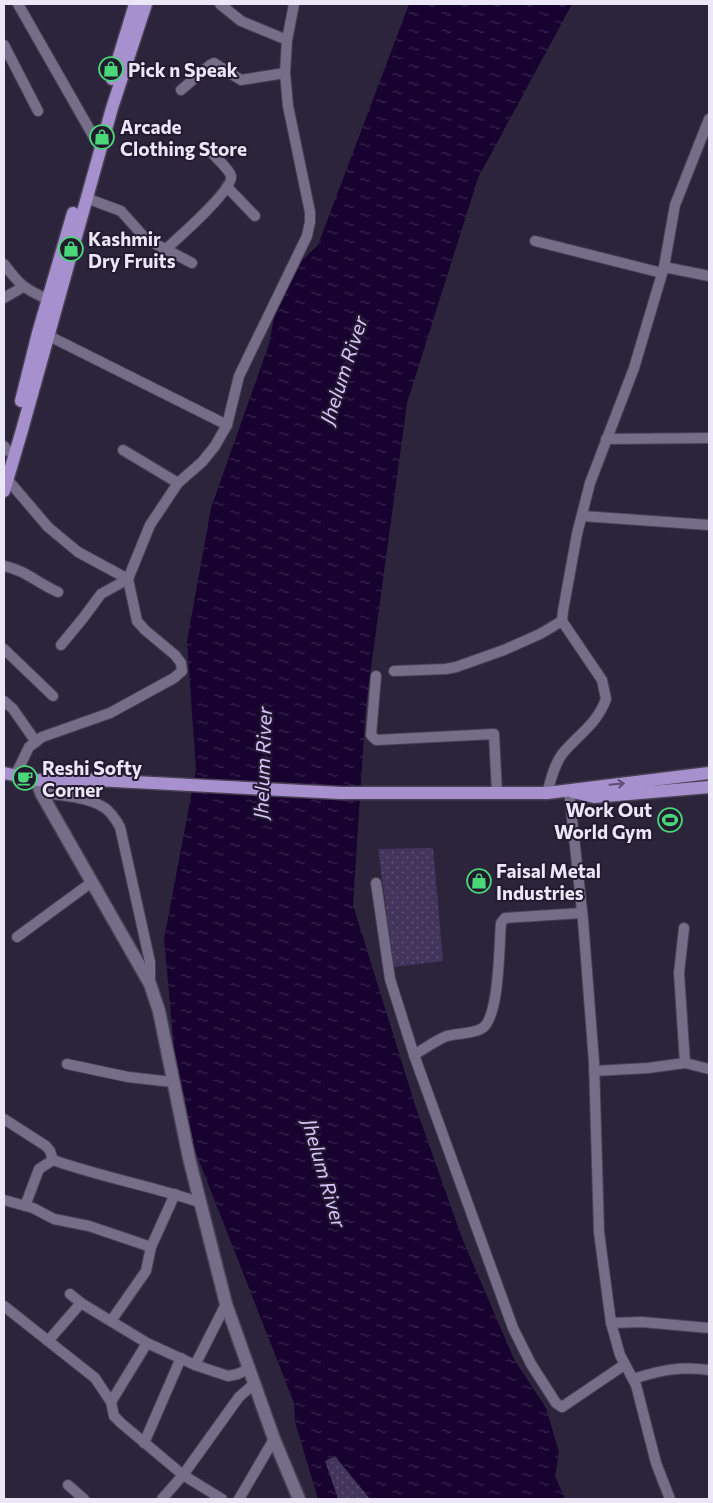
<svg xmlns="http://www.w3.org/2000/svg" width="713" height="1503" viewBox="0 0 713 1503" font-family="Commissioner,sans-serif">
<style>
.park{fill:url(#park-dots)}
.water{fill:url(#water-ripples)}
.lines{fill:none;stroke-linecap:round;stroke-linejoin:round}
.street-casing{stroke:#494154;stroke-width:12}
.secondary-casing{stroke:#494154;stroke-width:15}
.primary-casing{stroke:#494154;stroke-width:15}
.street{stroke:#766d88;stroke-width:10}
.secondary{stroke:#766d88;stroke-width:12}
.primary{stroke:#a790ce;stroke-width:12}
.oneway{stroke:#5e4f77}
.labels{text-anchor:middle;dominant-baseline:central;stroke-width:4;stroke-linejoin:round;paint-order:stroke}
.poi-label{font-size:19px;font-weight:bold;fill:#ece7f7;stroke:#231a30;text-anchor:start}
.water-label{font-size:20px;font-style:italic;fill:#d8c3fe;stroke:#231a30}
</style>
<defs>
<pattern id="park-dots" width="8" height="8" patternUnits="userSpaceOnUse" patternTransform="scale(1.25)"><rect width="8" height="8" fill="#43345b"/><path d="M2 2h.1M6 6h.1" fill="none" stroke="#5e5173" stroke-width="1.8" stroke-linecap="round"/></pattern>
<pattern id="water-ripples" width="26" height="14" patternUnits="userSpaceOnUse" patternTransform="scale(1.25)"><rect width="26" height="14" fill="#18022f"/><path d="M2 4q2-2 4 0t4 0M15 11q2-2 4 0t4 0" fill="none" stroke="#3a274e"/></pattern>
</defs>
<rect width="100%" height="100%" fill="#2c243b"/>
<!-- park -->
<g class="park">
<path d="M433,848L443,961L394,967L378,849Z"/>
<path d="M335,1456L370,1499H338L325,1461Z"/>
</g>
<!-- water -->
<path class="water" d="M409,4H572L478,178L407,403L366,705L353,905L416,1108L462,1238L514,1359L546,1408L559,1452L555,1476L565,1499H370L335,1456L325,1461L338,1499H318L295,1422L294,1403L180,1112L164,939L196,770L187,641L211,508L269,344L281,281L318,245Z"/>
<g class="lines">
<!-- street casing -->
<g class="street-casing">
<g id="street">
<path d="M18,4L95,139"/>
<path d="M220,4L241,21L287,40"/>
<path d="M4,45L38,111"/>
<path d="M181,90L210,65L214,63L241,80L285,73"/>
<path d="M227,187L255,216"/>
<path d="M86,198L121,211L146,239L192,263"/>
<path d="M535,241L662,273"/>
<path d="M166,249C177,239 234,189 231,176C229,169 218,160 213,154"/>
<path d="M4,264C18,283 25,290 48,299"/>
<path d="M664,267L709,276"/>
<path d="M4,298L23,287"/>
<path d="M47,335L227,425"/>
<path d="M606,439L709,438"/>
<path d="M4,446L8,451"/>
<path d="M123,450L178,483"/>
<path d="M7,479L48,527L78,552L128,579"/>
<path d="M582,516L709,525"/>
<path d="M4,566C25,570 39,584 58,592"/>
<path d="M61,645L84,617L101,594L128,579"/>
<path d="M4,649L53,696"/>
<path d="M394,671L446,669L456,667L504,650L540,634L562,621L563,611L577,534L590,483L634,368L664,267L675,205L709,119"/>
<path d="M376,676L371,735L376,740L494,734L497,793"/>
<path d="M4,701L13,709L36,742"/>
<path d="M15,776L29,747L42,737L110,713L174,678L182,671L181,663L175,655L145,630L137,621L128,579L150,525L178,483L202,462L215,446L227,425L239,376L307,236L310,222V212L288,106L285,73L287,40L294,4"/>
<path d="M569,791L583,920L594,1062L599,1232L611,1323L620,1355L636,1385L656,1463L670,1499"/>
<path d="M41,793C61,795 89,797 105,808C112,813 116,820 120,827L150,962V984"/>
<path d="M547,793C551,780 554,764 563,753C579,734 597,724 606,699L602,680L562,621"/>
<path d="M376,883L390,979L414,1055L513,1328L531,1364L556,1403L562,1407L624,1365"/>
<path d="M684,928L679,973L685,1063"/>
<path d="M17,937L92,882"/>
<path d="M414,1055C424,1049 436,1040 447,1036C458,1033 471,1034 481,1029C500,1020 499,943 501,923L505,918L582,913"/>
<path d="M67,1064L128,1077L172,1082"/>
<path d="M594,1071L648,1068L685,1063L709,1069"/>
<path d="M4,1119L46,1146L50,1151L53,1160C101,1177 151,1186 199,1202"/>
<path d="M4,1200L33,1208L54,1219L89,1226L151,1247"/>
<path d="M25,1206L39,1169L53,1160"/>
<path d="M70,1294L81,1303L147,1343L195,1365L228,1376L238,1374L250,1368"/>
<path d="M4,1306L95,1378L111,1402L114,1416L121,1423L183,1475L222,1499"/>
<path d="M111,1321L146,1271L151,1247L175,1194"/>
<path d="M611,1323L642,1322L709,1328"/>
<path d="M48,1341L81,1303"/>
<path d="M195,1365L226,1304"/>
<path d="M633,1379C661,1370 680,1366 709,1370"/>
<path d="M111,1402L147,1343"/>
<path d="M144,1443L181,1358"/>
<path d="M68,1485L84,1499"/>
<path d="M162,1499L183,1475L239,1397L255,1383"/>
<path d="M239,1499L274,1439"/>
</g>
</g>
<!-- secondary casing -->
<g class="secondary-casing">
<path id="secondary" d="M37,780L41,793L150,984L159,1011L189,1158L226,1304L274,1439L299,1499"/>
</g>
<!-- primary casing -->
<g class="primary-casing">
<g id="primary">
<path d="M112,79L135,4"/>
<path d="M21,401L38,333L73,213"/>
<path d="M4,491L22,430L112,108L146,4"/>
<path d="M4,773L37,780L77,779L341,793H547L709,773"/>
<path d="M573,792L594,797L709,787"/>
</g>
</g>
<!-- street -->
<use href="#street" class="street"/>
<!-- secondary -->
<use href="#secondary" class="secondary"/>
<!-- primary -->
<use href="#primary" class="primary"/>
</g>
<!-- one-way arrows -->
<defs><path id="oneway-shaft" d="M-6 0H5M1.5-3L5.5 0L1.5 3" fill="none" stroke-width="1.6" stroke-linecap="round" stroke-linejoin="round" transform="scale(1.25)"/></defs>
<use class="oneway" href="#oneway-shaft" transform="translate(617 784) rotate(-6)"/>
<!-- icons -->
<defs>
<g id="shop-ring" transform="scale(1.25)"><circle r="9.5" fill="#231a30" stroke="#49d778" stroke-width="1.5"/><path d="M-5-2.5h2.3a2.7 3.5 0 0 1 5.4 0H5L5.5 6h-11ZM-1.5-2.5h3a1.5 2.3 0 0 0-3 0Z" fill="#49d778"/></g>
<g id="cafe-ring" transform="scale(1.25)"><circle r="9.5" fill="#231a30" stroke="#49d778" stroke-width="1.5"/><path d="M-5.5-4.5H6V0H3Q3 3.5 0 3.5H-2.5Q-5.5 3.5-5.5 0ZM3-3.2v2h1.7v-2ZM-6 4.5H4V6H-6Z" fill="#49d778"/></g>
<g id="stadium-ring" transform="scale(1.25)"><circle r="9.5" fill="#231a30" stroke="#49d778" stroke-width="1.5"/><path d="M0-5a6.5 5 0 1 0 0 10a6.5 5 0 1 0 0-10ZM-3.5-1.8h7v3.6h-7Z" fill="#49d778"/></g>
</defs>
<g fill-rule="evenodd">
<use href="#shop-ring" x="111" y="69"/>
<use href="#shop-ring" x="102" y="137"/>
<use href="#shop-ring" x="71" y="249"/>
<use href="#cafe-ring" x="25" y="778"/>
<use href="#stadium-ring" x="670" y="820"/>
<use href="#shop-ring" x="479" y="881"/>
</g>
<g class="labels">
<!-- poi labels -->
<g class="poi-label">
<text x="128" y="69">Pick n Speak</text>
<text x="120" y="126">Arcade<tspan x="120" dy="22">Clothing Store</tspan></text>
<text x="88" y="238">Kashmir<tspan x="88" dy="22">Dry Fruits</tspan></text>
<text x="42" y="767">Reshi Softy<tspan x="42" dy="22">Corner</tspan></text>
<text x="652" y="809" text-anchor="end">Work Out<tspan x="652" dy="22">World Gym</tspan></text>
<text x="496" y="870">Faisal Metal<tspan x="496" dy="22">Industries</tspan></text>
</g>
<!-- water labels -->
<g class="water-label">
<text transform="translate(343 370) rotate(-72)">Jhelum River</text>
<text transform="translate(262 763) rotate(-88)">Jhelum River</text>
<text transform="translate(325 1173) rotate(74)">Jhelum River</text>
</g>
</g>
<!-- border -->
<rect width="713" height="1503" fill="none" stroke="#ece7f7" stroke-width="10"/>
</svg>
